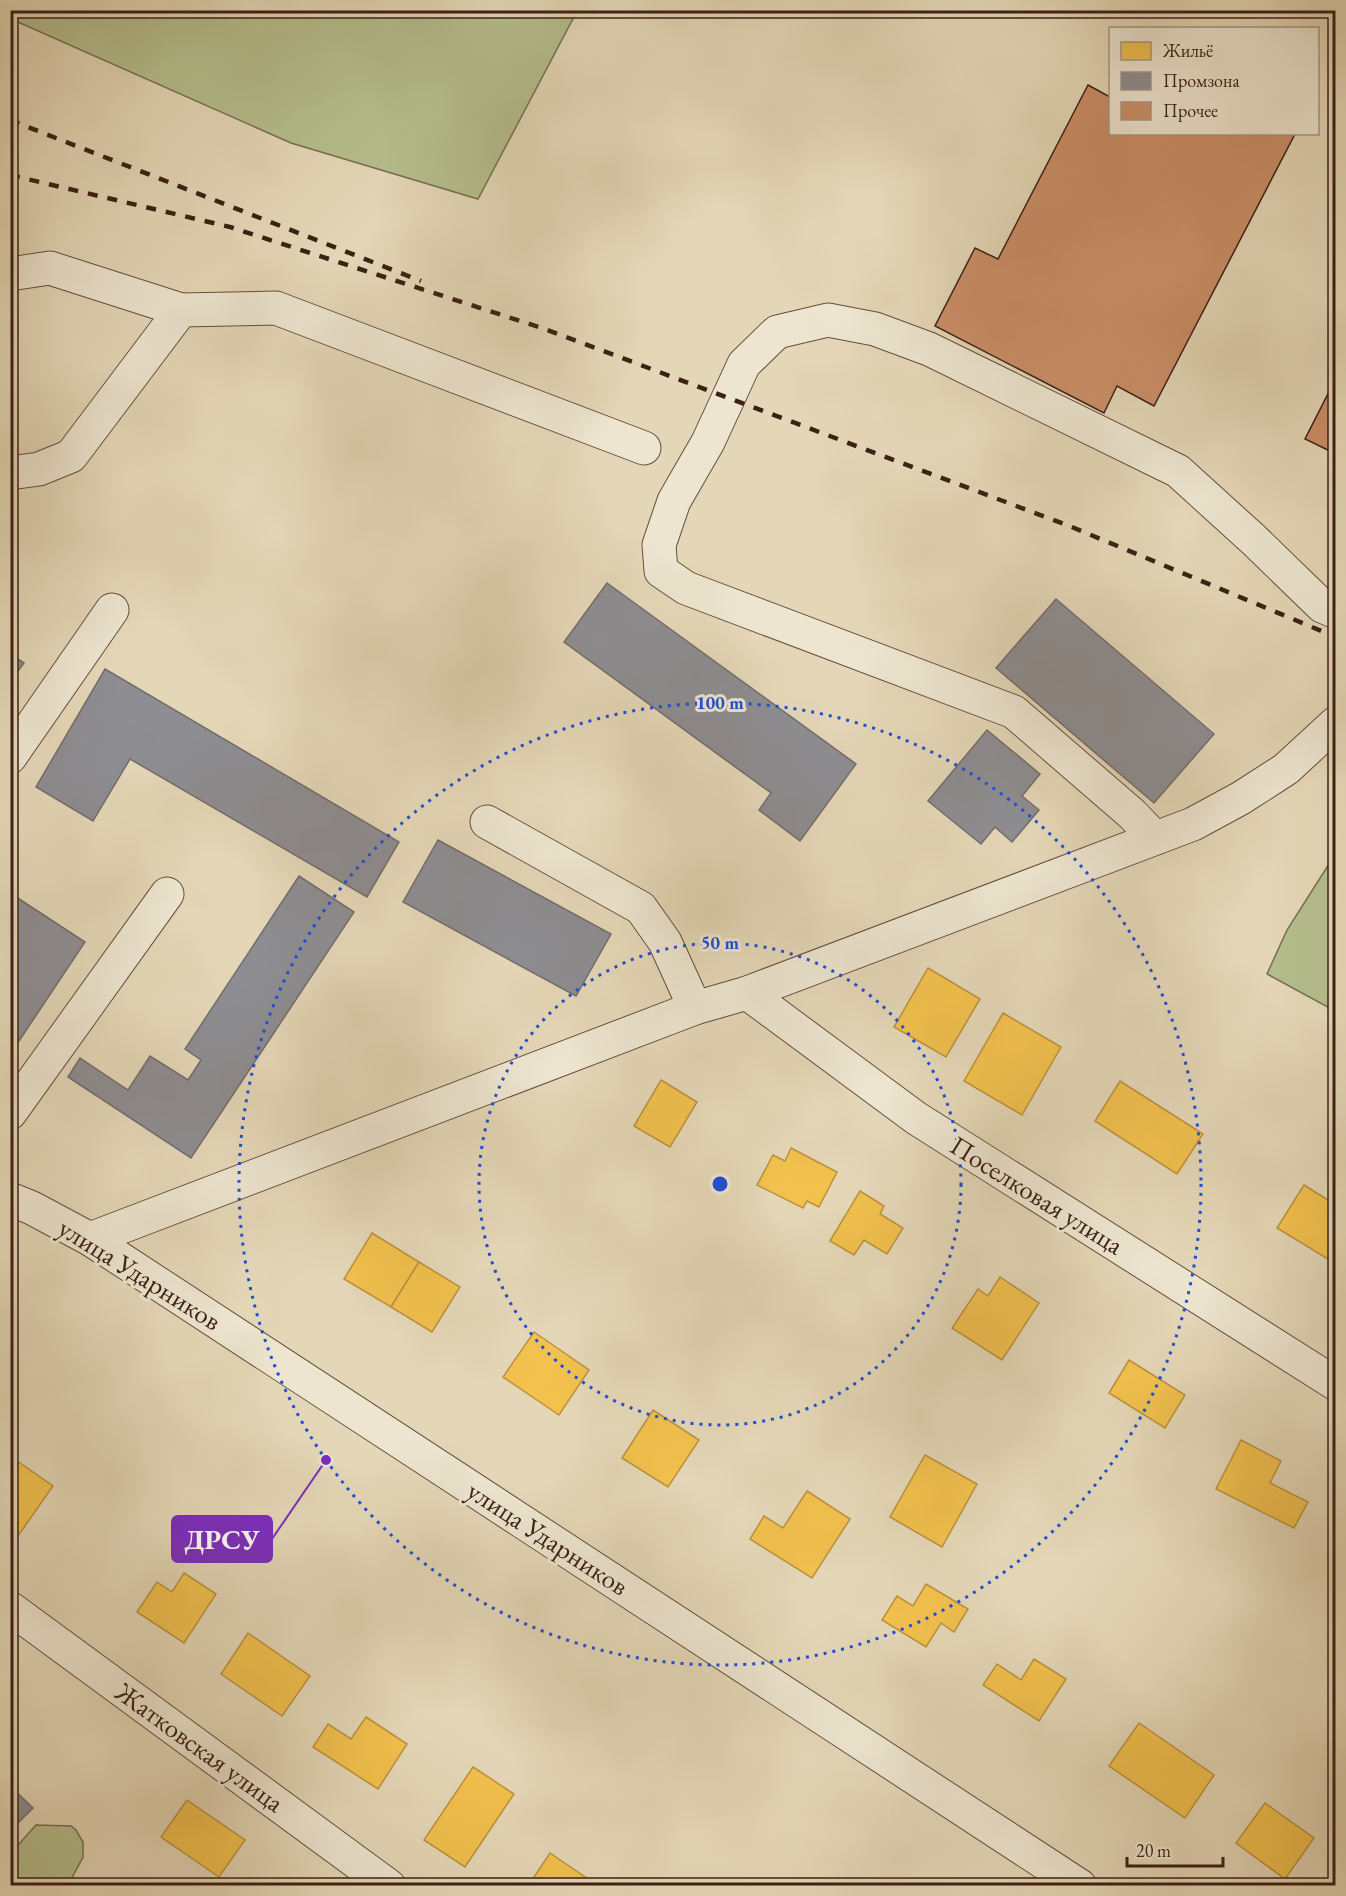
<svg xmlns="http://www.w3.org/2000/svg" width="1346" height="1896" viewBox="0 0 1346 1896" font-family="'EB Garamond',serif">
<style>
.green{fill:#b5be8d;stroke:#786f50;stroke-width:1.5}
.homes{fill:#f2c14e;stroke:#bb913d;stroke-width:1.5}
.industry{fill:#8d8d92;stroke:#746c6c;stroke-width:1.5}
.building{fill:#ca8e68;stroke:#3b2014;stroke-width:1.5}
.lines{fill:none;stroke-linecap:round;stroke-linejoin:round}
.minor-casing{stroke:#654e3d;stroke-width:35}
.minor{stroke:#ede5d0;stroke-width:33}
.rail{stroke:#3b2014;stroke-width:4.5;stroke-dasharray:10 10;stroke-linecap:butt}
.ring{fill:none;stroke:#1d4ed8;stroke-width:3;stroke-dasharray:3 6}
.labels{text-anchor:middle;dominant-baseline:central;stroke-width:6;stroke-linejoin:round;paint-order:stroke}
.street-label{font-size:27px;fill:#3b2014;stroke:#ede5d0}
.centre{fill:#1d4ed8;stroke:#ede5d0;stroke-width:3}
.ring-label{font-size:18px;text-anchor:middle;font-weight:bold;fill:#1d4ed8;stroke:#ede5d0;stroke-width:6;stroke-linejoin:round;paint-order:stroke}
.leader{fill:none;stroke:#7b2cbf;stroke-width:2}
.callout-dot{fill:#7b2cbf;stroke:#ede5d0;stroke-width:2}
.callout{fill:#7b2cbf;stroke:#7b2cbf;stroke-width:2}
.callout-label{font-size:28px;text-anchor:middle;font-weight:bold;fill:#fff}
</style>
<rect width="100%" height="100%" fill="#e4d7b7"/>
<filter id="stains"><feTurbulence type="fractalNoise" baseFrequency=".00333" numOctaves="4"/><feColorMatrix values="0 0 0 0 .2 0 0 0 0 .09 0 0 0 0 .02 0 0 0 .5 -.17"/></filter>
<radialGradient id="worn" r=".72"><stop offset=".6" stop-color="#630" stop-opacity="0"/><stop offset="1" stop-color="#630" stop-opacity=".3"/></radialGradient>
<!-- green -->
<g class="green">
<path d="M11,10H577V11L478,199L291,143L11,19Z"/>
<path d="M1335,856V1011L1267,974L1287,930L1329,864Z"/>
<path d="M36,1825L71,1826L76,1830L83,1842V1857L68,1885H11V1853Z"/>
</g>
<!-- homes -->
<g class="homes">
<path d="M928,968L980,999L946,1057L894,1027Z"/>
<path d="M1003,1013L1061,1047L1022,1115L964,1081Z"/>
<path d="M661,1080L697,1102L670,1147L634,1126Z"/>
<path d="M1120,1081L1203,1134L1177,1174L1095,1121Z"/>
<path d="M791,1148L837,1172L819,1207L807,1201L803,1208L757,1185L773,1155L785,1161Z"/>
<path d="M1304,1185L1336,1205V1264L1277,1228Z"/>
<path d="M860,1191L884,1206L880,1214L903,1228L887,1254L864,1240L854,1255L830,1241Z"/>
<path d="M372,1233L419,1262L391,1307L344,1279Z"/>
<path d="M419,1262L460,1287L432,1332L391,1307Z"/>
<path d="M1000,1277L1039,1303L1002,1360L952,1328L978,1289L988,1296Z"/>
<path d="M534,1332L589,1370L559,1415L503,1377Z"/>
<path d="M1129,1360L1185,1395L1165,1428L1109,1393Z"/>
<path d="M653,1410L699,1440L668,1487L622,1458Z"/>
<path d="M1241,1440L1281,1461L1270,1483L1308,1502L1294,1528L1216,1489Z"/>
<path d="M925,1455L977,1484L942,1547L890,1517Z"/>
<path d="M10,1456L53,1486L18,1536L10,1530Z"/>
<path d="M807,1491L850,1519L812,1578L750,1539L764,1516L783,1528Z"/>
<path d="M184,1573L216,1594L184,1643L137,1612L157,1582L172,1592Z"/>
<path d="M926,1584L968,1609L954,1632L941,1623L926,1647L882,1620L897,1596L913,1606Z"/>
<path d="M248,1633L310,1676L282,1716L221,1674Z"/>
<path d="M1034,1659L1066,1679L1039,1721L983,1685L997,1664L1021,1680Z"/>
<path d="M366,1717L407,1744L378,1789L313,1747L328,1724L351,1739Z"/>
<path d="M1139,1723L1214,1775L1185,1818L1109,1766Z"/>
<path d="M473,1767L514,1794L465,1867L424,1840Z"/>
<path d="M187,1800L245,1840L219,1877L161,1837Z"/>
<path d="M1265,1803L1314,1838L1285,1879L1236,1843Z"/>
<path d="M550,1853L588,1879L584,1886H528Z"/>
</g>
<!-- industry -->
<g class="industry">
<path d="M607,583L856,764L800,841L759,810L771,793L564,642Z"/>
<path d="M1056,599L1214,734L1154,803L996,668Z"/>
<path d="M10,654L24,663L10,682Z"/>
<path d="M105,669L399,842L367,897L130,759L93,821L36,787Z"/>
<path d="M987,730L1040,774L1022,796L1039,810L1012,842L995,827L981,844L928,801Z"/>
<path d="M438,840L611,934L576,996L403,902Z"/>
<path d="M299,876L354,912L191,1158L68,1077L80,1058L128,1090L150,1056L188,1080L201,1060L185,1049Z"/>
<path d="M10,893L85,942L17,1044L10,1040Z"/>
<path d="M10,1786L33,1808L10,1831Z"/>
</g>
<!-- building -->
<g class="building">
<path d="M1088,85L1110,97V134H1295L1154,406L1117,386L1104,413L935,326L975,248L998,259Z"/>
<path d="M1336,378V454L1305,439Z"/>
</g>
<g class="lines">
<!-- minor casing -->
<g class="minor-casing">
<g id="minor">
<path d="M10,274L50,268L181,310L276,308L644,448"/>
<path d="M10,473L39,469L71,456L181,310"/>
<path d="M10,757L112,610"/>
<path d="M487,822L641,908L665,942L695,1008"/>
<path d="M1155,838L1132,814L1014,712L686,588L661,571L659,545L674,501L708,442L744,364L777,332L828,320L875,329L929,349L1178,471L1254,540L1322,606L1336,612"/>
<path d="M747,993L916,1118L1336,1384"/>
<path d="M10,1113L167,894"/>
<path d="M10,1199L32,1208L90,1239L1080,1886"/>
<path d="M90,1239L695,1008L747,993L1193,824L1241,798L1286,769L1336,723"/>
<path d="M10,1608L389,1886"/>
</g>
</g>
<!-- minor -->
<use href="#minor" class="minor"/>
<!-- rail -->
<g class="rail">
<path d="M10,120L421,281"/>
<path d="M10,175L230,227L542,328L1067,525L1336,637"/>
</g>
</g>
<!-- distance rings -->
<g class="ring">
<circle cx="720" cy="1184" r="241"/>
<circle cx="720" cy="1184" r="481"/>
</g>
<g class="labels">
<!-- street labels -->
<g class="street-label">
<text transform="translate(1037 1195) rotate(32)">Поселковая улица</text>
<text transform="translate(140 1274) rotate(32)">улица Ударников</text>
<text transform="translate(548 1538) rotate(33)">улица Ударников</text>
<text transform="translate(200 1747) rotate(36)">Жатковская улица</text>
</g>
</g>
<circle cx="720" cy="1184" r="9" class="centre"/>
<g class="ring-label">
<text x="720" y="709">100 m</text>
<text x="720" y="949">50 m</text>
</g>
<!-- callouts -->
<path class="leader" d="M326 1460L272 1539"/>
<circle class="callout-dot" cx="326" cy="1460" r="6"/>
<rect class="callout" x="172" y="1516" width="100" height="46" rx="6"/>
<g class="callout-label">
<text x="222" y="1549">ДРСУ</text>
</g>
<!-- margin -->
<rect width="1346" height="1896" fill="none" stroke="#e4d7b7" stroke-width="36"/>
<rect x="12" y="12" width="1322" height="1872" fill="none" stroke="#3b2014" stroke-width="3"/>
<rect x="18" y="18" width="1310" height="1860" fill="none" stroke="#3b2014" stroke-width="1.5"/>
<!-- legend -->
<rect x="1109" y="27" width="210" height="108" fill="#ede5d0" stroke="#a69685" stroke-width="1.5"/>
<rect x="1121" y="42" width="30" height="18" fill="#f2c14e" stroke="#a69685" stroke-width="1.5"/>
<text x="1163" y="57" font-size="18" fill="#3b2014">Жильё</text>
<rect x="1121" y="72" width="30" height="18" fill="#8d8d92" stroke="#a69685" stroke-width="1.5"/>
<text x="1163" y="87" font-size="18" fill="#3b2014">Промзона</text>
<rect x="1121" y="102" width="30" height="18" fill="#ca8e68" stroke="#a69685" stroke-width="1.5"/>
<text x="1163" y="117" font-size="18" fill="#3b2014">Прочее</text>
<!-- scale -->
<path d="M1127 1857v9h96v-9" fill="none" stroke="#3b2014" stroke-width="3"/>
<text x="1136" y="1857" font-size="18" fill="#3b2014" stroke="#ede5d0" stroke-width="4.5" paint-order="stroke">20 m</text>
<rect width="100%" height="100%" filter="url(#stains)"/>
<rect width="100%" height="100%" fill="url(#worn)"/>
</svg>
